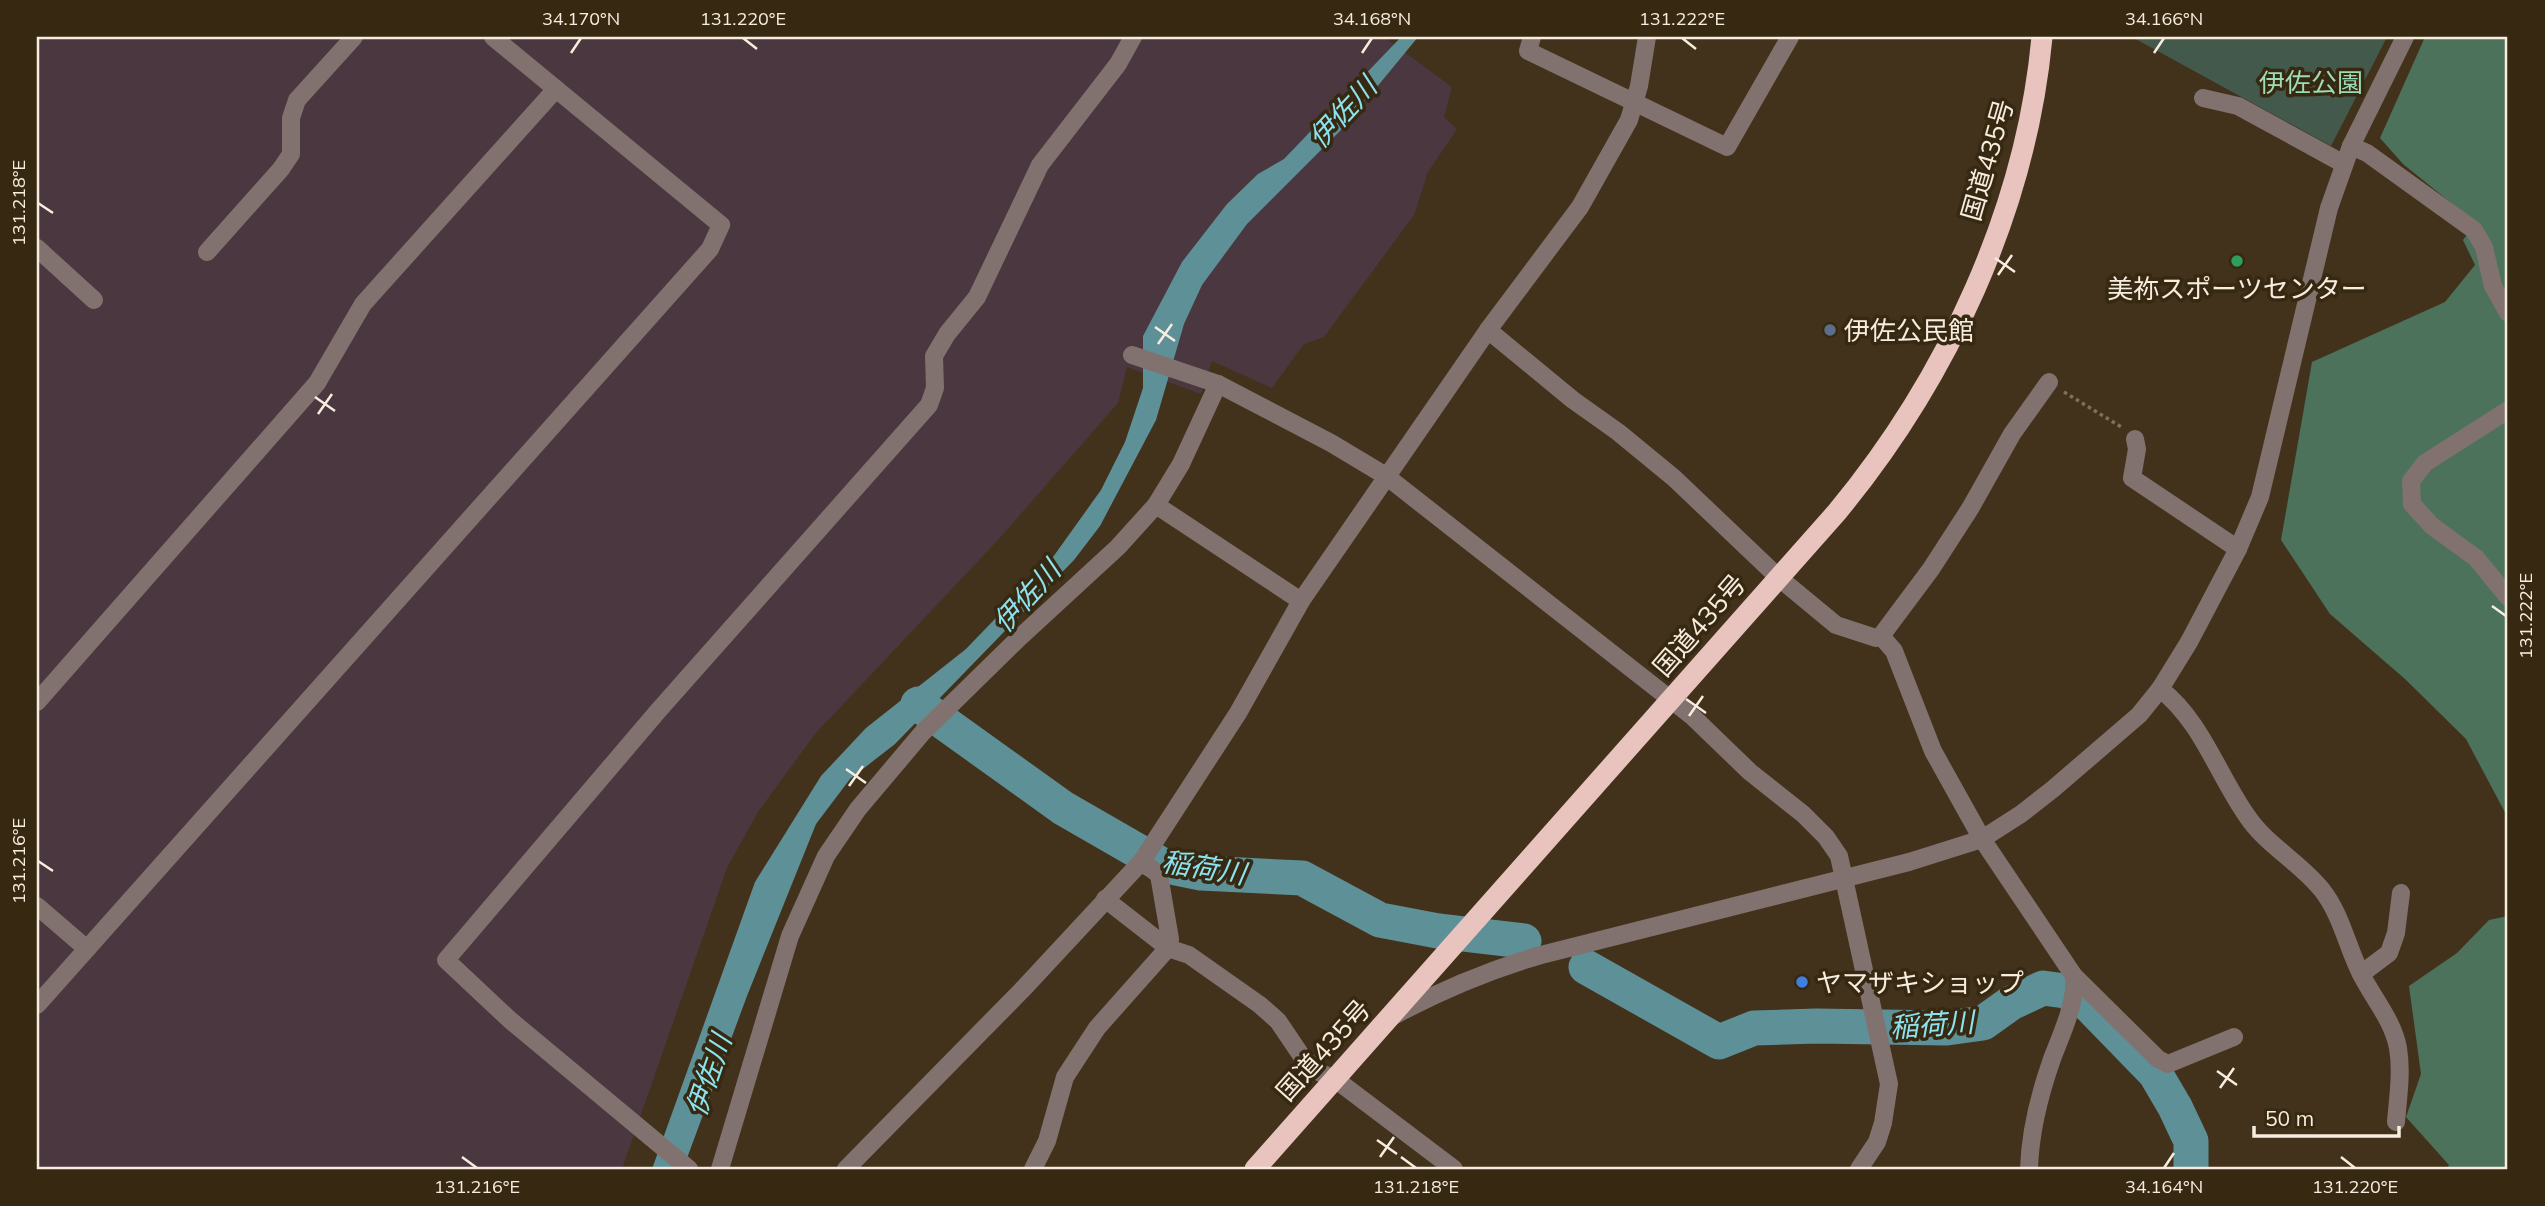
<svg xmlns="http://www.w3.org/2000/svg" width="2545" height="1206" viewBox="0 0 2545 1206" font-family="Mulish,'Noto Sans JP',sans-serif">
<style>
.industrial{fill:#4a373f}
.green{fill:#42594b}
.forest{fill:#4c725c}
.water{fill:#5e9098}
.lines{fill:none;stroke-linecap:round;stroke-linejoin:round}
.river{stroke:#5e9098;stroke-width:35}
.path{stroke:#7e705c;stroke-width:3.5;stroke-dasharray:3.5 3.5;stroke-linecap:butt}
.minor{stroke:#81726f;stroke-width:18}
.highway{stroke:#e9c4be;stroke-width:21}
.ticks{fill:none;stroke:#f7eddf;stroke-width:2.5}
.leisure-dot{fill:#2e9e5b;stroke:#372811;stroke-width:2.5}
.service-dot{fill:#5c6f8a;stroke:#372811;stroke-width:2.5}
.shop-dot{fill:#3f7fe0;stroke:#372811;stroke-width:2.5}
.labels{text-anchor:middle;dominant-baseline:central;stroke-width:7;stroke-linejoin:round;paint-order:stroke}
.park-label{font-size:26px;fill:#9cdcb6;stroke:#372811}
.street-label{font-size:26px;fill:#f7eddf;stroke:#372811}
.poi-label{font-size:26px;fill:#f7eddf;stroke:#372811;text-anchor:start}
.water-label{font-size:28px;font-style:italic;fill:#8ce3f0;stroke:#372811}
.neatline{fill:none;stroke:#f7eddf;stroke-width:2.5}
.ticks-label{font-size:18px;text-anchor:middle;fill:#f7eddf}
</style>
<rect width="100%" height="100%" fill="#42321b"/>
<!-- industrial -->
<path class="industrial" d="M37,37H1384L1452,87L1444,117L1457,129L1428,172L1414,215L1324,337L1304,344L1272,388L1212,361L1201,394L1127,367L1118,403L998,540L815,734L758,812L727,868L622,1169H37Z"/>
<!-- green -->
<path class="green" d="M2132,37H2387L2331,146Z"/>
<!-- forest -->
<g class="forest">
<path d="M2425,37H2508V818L2466,739L2405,679L2330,614L2281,540L2312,362L2445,302L2475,265L2463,240L2476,223L2403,164L2380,138Z"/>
<path d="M2508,916V1169H2447L2449,1165L2406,1117L2421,1074L2409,986L2457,953L2489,920Z"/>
</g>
<!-- water -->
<path class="water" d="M1401,37H1418L1344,127L1247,224L1202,285L1184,324L1156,420L1100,526L1074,560L895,744L850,779L816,824L747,996L683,1169H652L755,882L821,776L866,728L966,649L1048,564L1101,490L1125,442L1143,388V336L1182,262L1227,204L1258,174L1284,159Z"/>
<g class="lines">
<!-- river -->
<g class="river">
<path d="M918,704L1063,808L1162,865L1201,873L1302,878L1380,920L1438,931L1524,941"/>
<path d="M1586,967L1719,1042L1754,1028L1816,1026L1947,1028L1983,1023L2011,1003L2043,988L2065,991L2086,1002L2155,1073L2175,1107L2191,1141V1169"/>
</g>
<!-- path -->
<path class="path" d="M2064,392L2123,428"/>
<!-- minor -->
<g class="minor">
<path d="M1532,37L1528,51L1727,147L1790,37"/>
<path d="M2203,98L2238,106L2344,164"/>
<path d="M2351,146L2367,153L2474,230L2484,247L2493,286L2508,313"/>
<path d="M37,248L94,300"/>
<path d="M207,252L281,169L291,154V118L297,100L354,37"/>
<path d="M1488,330L1573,400L1618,432L1674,478L1778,577L1836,625L1876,638L1881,636L1931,569L1971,507L2012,434L2049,382"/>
<path d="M1132,355L1218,384L1331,443L1386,476L1693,717L1750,772L1803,814L1826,837L1839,856L1889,1084L1883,1123L1877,1142L1859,1169"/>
<path d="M2508,410L2425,463L2411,481L2412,504L2432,526L2476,558L2508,597"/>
<path d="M2135,439L2137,449L2132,478L2238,549"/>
<path d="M1156,505L1301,601"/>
<path d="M1881,636L1894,651L1933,751L1982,839L2074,976L2158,1059L2168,1064L2234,1037"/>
<path d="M2160,689C2201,720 2218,775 2247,816C2266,845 2301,863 2322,890C2341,914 2347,946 2360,972C2372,997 2393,1020 2398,1048C2402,1072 2398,1098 2396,1122"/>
<path d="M37,702L317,383L363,304L556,89"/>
<path d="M1105,899L1168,948L1189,955L1260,1005L1278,1021L1303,1058L1321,1073L1335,1079L1454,1169"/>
<path d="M37,906L87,949"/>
<path d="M2361,974L2389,953L2396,933L2401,893"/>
<path d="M37,1005L710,249L721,225L493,37"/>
<path d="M1395,1015C1442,990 1489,970 1541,955L1909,862L1982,839L2021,814L2053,789L2139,715L2160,689L2189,642L2238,549L2260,497L2329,208L2351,146L2405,37"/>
<path d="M689,1169L510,1020L446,960L658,711L929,405L935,388L934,356L947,334L977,297L1040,165L1118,64L1133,37"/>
<path d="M720,1169L790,936L826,856L858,809L923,732L1017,640L1118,547L1156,505L1181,464L1218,384"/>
<path d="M846,1169L1022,990L1142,861L1238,713L1301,601L1488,330L1580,207L1629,120L1639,86L1647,37"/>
<path d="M1033,1169L1047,1141L1065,1077L1097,1028L1168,948L1170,939L1159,875L1142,861"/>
<path d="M2029,1169C2030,1133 2040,1093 2052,1059C2061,1035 2077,1002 2074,976"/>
</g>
<!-- highway -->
<path class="highway" d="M1255,1169L1837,512C1947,379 2026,210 2042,37"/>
</g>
<!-- ticks -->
<path class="ticks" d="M743,38L757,49M1682,38L1696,49M571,53L581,38M1362,53L1372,38M2154,53L2164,38M38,203L53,213M1995,258L2015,272M1998,275L2012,255M1155,327L1175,341M1158,344L1172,324M315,397L335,411M318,414L332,394M2492,606L2506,616M1686,699L1706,713M1689,716L1703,696M846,769L866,783M849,786L863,766M38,861L53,871M2217,1071L2237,1085M2220,1088L2234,1068M1377,1140L1397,1154M462,1157L477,1168M1380,1157L1394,1137M1401,1157L1416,1168M2341,1157L2355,1168M2164,1168L2174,1153"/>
<!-- markers -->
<circle class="leisure-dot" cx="2237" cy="261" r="7"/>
<circle class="service-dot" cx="1830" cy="330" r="7"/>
<circle class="shop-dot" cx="1802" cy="982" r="7"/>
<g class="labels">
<!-- park labels -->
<g class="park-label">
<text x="2311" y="82">伊佐公園</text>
</g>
<!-- street labels -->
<g class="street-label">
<text transform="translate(1987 160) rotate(-74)">国道435号</text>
<text transform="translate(1699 625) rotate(-49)">国道435号</text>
<text transform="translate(1323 1050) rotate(-48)">国道435号</text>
</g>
<!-- poi labels -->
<g class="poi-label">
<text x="2237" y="288" text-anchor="middle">美祢スポーツセンター</text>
<text x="1844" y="330">伊佐公民館</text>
<text x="1816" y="982">ヤマザキショップ</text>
</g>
<!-- water labels -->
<g class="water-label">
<text transform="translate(1342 112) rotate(-47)">伊佐川</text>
<text transform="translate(1026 596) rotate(-48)">伊佐川</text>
<text transform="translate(1204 867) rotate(9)">稲荷川</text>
<text transform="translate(1932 1024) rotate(-4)">稲荷川</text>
<text transform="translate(708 1075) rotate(-71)">伊佐川</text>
</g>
</g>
<!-- border -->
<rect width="2545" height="1206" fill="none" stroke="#372811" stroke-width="77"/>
<!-- scale -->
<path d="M2254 1126v10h145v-10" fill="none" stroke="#f7eddf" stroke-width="3.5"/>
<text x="2265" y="1126" font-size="21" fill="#f7eddf" stroke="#372811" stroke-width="5" paint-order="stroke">50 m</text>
<rect x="38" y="38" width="2468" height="1130" class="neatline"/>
<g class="ticks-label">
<text x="581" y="25">34.170°N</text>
<text x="743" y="25">131.220°E</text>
<text x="1372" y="25">34.168°N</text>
<text x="1682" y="25">131.222°E</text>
<text x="2164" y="25">34.166°N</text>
<text transform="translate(19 203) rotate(-90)" y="6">131.218°E</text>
<text transform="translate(2526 616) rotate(-90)" y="6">131.222°E</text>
<text transform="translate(19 861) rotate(-90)" y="6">131.216°E</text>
<text x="477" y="1193">131.216°E</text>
<text x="1416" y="1193">131.218°E</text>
<text x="2164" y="1193">34.164°N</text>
<text x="2355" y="1193">131.220°E</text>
</g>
</svg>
